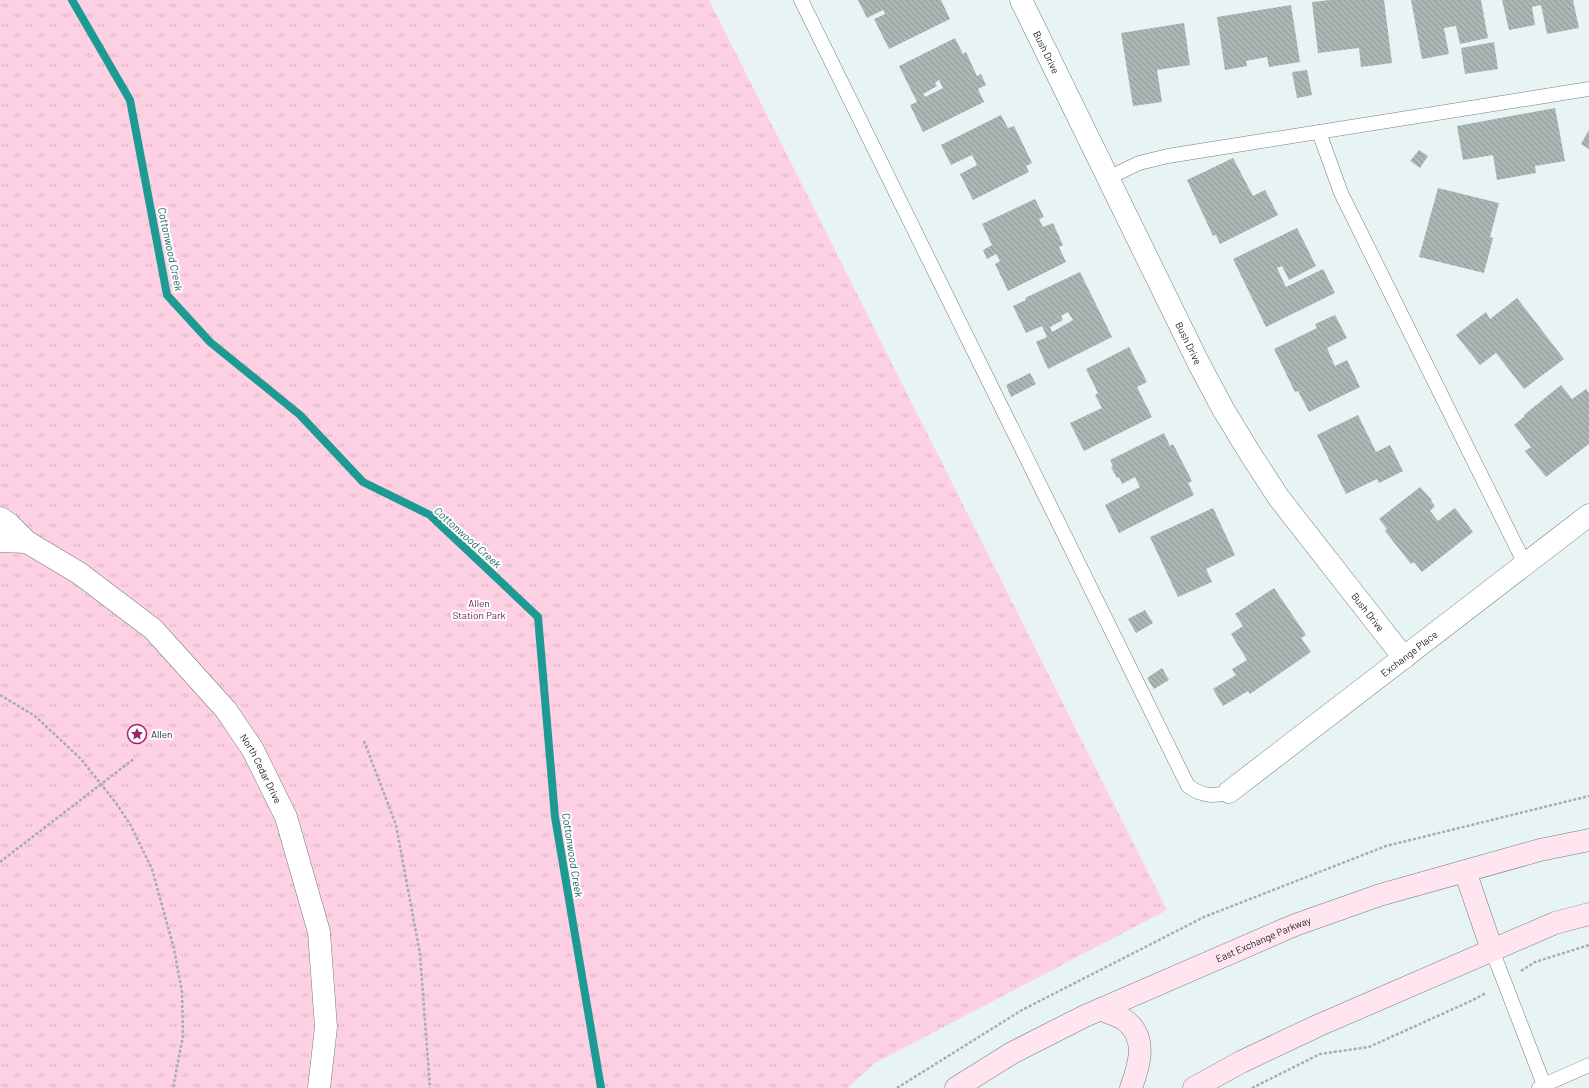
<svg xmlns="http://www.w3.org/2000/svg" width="1589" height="1088" viewBox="0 0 1589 1088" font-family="Barlow,sans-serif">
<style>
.park{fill:url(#park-tufts)}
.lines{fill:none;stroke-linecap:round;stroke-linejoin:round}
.stream{stroke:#1e9a94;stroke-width:8}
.building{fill:url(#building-back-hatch);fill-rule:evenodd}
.service-casing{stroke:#737e7d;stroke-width:15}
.minor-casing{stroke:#737e7d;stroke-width:23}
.secondary-casing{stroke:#737e7d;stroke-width:23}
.path{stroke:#a5aead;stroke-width:2.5;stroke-dasharray:3 2;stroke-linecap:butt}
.service{stroke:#fff;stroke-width:14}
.minor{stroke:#fff;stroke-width:22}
.secondary{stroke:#fee5f0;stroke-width:22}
.labels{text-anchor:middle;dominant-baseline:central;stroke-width:4;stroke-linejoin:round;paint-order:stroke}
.street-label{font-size:10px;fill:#242928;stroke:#fdffff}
.park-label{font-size:10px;fill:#6e1947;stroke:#fdffff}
.poi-label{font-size:10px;fill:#242928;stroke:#fdffff;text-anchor:start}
.water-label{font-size:11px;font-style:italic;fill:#24625e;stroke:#fdffff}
</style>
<defs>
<pattern id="park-tufts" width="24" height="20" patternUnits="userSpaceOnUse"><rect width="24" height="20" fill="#fdd1e3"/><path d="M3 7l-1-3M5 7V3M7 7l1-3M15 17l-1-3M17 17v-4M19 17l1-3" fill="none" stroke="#d9b3c3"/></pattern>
<pattern id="building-back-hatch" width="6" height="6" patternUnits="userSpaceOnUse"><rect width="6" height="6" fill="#abb6b5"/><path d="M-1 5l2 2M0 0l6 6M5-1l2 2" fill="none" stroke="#8b9493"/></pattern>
</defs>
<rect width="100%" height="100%" fill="#e8f4f3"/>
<!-- park -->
<path class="park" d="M0,0H709L1167,910L875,1063L847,1088H0Z"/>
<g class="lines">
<!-- stream -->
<path class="stream" d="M72,0L130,100L167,295L210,342L300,415L363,482L430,515L538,617L555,817L601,1088"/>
</g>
<!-- building -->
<g class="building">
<path d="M858,0H941L950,19L889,49L874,19L885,14L883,10L867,18Z"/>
<path d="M1330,0H1384L1392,63L1361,67L1359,48L1318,53L1312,2Z"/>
<path d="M1411,0H1481L1488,38L1460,44L1456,26L1444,28L1449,54L1422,59Z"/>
<path d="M1502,0H1573L1579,28L1547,34L1541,5L1532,7L1535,25L1509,30Z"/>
<path d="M1291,5L1300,62L1269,67L1267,57L1246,61L1247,66L1225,70L1217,17Z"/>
<path d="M1184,23L1190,65L1157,70L1162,102L1133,106L1121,33Z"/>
<path d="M955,38L963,54L966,52L977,76L981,74L986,85L978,89L984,102L923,132L910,105L917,102L899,66ZM939,80L943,88L925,97L923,94L937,86L935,83Z"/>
<path d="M1494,42L1498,69L1465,74L1461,48Z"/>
<path d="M1307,70L1312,95L1297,98L1292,72Z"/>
<path d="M1555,108L1565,161L1535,166L1536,173L1497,180L1493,155L1463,160L1457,126Z"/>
<path d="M1001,115L1008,128L1014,126L1032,163L1026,166L1029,172L973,200L960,174L977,165L972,155L951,165L941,145Z"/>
<path d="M1589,130V149L1581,144Z"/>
<path d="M1419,150L1428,156L1420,168L1410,161Z"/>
<path d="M1233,158L1253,196L1265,190L1278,215L1220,244L1216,235L1213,236L1187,180Z"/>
<path d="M1438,188L1499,203L1490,237L1493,238L1484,273L1419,257Z"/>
<path d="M1035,199L1044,217L1039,219L1043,227L1053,223L1063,245L1059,247L1066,262L1008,291L995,264L1000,261L996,254L987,259L983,250L992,245L982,224Z"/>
<path d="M1297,228L1316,266L1289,280L1282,266L1277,268L1286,287L1323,269L1335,293L1266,327L1233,259Z"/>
<path d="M1080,272L1112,337L1048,369L1036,342L1047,337L1042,326L1026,333L1013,306L1026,300L1025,298ZM1068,312L1073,320L1052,332L1050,327L1063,320L1061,316Z"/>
<path d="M1517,298L1564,359L1524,389L1496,353L1480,365L1456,335L1486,312L1490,319Z"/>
<path d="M1335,315L1347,338L1327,348L1335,366L1347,360L1360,387L1309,412L1298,391L1295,392L1274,349L1317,328L1315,324Z"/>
<path d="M1129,347L1147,382L1137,387L1152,417L1084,451L1070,423L1102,408L1095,395L1098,393L1086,369Z"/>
<path d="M1030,373L1036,384L1011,397L1006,385Z"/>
<path d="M1561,385L1572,399L1586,389L1589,393V444L1546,477L1525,451L1531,447L1514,425L1525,416L1524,415Z"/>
<path d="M1358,415L1376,452L1390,445L1403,471L1379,483L1377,479L1346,494L1317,435Z"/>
<path d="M1164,433L1170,446L1173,444L1192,481L1188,483L1194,495L1119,533L1105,505L1140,487L1135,477L1122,484L1119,477L1117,478L1111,467L1113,466L1110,460Z"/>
<path d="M1420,487L1432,500L1431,501L1435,506L1430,511L1438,521L1455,508L1473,532L1422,572L1414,562L1411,564L1385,531L1387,529L1379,519Z"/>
<path d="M1213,508L1235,555L1206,569L1212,582L1178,597L1150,537Z"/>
<path d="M1274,588L1306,635L1301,638L1311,652L1250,694L1248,691L1223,706L1213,689L1236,675L1232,669L1247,660L1231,634L1243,626L1235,614Z"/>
<path d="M1145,610L1153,623L1136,633L1128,619Z"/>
<path d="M1162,668L1169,680L1154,689L1147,678Z"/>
</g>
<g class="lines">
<!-- service casing -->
<g class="service-casing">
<g id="service">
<path d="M801,0L1188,786C1202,796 1213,797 1229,792"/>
<path d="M1319,132L1341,193L1525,564"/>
<path d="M1108,178L1139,163L1168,156L1589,89"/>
<path d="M1492,950L1544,1085L1539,1088"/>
<path d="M1545,1088L1544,1085L1589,1065"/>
</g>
</g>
<!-- minor casing -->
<g class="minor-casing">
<g id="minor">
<path id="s1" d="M1021,0L1198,362L1223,409L1251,455L1279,498L1404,658"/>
<path id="s2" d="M0,518L9,524L27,542L79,573L153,629L226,710L253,750L286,817L319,932L326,1027L319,1088"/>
<path d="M0,541L27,542"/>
<path id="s3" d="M1229,792L1589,515"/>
</g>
</g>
<!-- secondary casing -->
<g class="secondary-casing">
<g id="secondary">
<path d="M1465,871L1492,950"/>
<path d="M1101,1009C1108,1013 1120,1016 1126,1021C1148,1039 1139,1066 1131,1088"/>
<path id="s4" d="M956,1088L1012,1053L1085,1016L1295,925L1380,895L1540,850L1589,840"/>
<path d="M1194,1088L1241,1062L1317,1026L1555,923L1589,914"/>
</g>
</g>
<!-- path -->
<g class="path">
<path d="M0,695L35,716L81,759L116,803L130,824L152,869L174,949L182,992L183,1036L173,1088"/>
<path d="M364,741L396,825L420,954L430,1088"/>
<path d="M0,862L135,758"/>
<path d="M1521,971L1535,962L1589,945"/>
<path d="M897,1088L1022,1010L1204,917L1386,846L1589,796"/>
<path d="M1252,1088L1320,1054L1369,1047L1473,1000L1486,993"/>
</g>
<!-- service -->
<use href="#service" class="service"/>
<!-- minor -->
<use href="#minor" class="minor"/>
<!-- secondary -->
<use href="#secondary" class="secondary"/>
</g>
<!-- icons -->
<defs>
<g id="sight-ring" transform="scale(1)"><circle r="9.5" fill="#fdffff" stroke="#a51f6a" stroke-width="1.5"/><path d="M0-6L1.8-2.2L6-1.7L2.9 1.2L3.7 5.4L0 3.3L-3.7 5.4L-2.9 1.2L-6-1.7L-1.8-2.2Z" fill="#a51f6a"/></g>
</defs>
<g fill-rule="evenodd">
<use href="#sight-ring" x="137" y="734"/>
</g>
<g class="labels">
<!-- street labels -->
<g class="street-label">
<text stroke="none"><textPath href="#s1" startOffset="58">Bush Drive</textPath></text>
<text stroke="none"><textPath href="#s1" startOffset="382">Bush Drive</textPath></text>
<text stroke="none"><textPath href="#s1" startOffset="706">Bush Drive</textPath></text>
<text stroke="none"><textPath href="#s3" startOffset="227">Exchange Place</textPath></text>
<text stroke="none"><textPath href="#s2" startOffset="367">North Cedar Drive</textPath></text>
<text stroke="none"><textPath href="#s4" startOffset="342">East Exchange Parkway</textPath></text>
</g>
<!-- park labels -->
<g class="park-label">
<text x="479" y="603">Allen<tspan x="479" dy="12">Station Park</tspan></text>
</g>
<!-- poi labels -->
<g class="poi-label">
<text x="151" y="734">Allen</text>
</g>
<!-- water labels -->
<g class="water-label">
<text transform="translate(171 249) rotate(78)">Cottonwood Creek</text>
<text transform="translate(468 537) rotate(42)">Cottonwood Creek</text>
<text transform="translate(573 855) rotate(81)">Cottonwood Creek</text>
</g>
</g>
</svg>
